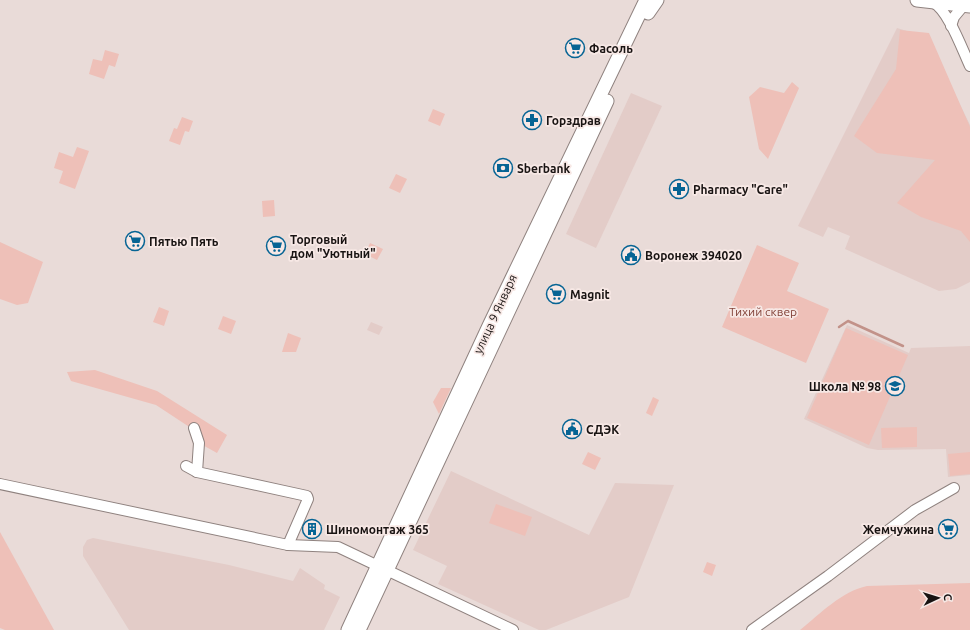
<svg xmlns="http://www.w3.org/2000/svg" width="970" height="630" viewBox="0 0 970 630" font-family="Ubuntu,sans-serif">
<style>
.built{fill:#e3ccc8}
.green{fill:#eec0b8}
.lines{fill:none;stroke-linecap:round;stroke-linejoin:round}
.stream{stroke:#c29289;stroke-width:2.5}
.minor-casing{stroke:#8f827f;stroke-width:12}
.major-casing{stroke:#8f827f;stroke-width:15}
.minor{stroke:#fff;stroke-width:10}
.major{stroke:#fff;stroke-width:13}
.labels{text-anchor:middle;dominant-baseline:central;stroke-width:3.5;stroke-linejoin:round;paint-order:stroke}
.poi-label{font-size:12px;font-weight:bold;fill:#181312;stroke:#f7e8e5;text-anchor:start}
.park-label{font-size:12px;fill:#824238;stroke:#f7e8e5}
.street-label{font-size:12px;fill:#181312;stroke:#f7e8e5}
</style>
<rect width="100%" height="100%" fill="#e9dbd8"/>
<!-- built -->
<g class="built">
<path d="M897,28L927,37L970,125V282L956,289L939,291L845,249L850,236L828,227L823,237L798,226Z"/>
<path d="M631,93L662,106L596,248L566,234Z"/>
<path d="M371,322L383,327L379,335L367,330Z"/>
<path d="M847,325L909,353L911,348L970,346V475L948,477L946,449L878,450L867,448L804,419Z"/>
<path d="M451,471L589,535L615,483L674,485L629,597L546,630H539L438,584L447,566L413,550Z"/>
<path d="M93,538L229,565L293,581L300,568L325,585L324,589L340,597L324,630H129L83,556V547L87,540Z"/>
</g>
<!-- green -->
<g class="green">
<path d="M900,30L929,33L970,127V242L961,231L921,217L897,203L935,160L877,153L854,136L896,69Z"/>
<path d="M105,50L119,54L115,67L109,65L104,79L89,74L93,59L102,61Z"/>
<path d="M792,82L799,88L768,159L759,149L749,97L760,87L784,93Z"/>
<path d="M433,109L445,114L440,126L428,121Z"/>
<path d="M182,117L193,121L189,132L185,131L180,145L169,141L174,128L177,129Z"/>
<path d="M77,147L89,151L75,189L59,183L63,171L54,168L59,152L73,157Z"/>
<path d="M396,174L407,179L400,193L389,188Z"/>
<path d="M274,200L275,216L263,217L262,201Z"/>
<path d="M0,242L43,262L28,303L17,305L0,299Z"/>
<path d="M370,243L383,249L377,260L365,254Z"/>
<path d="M757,245L799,263L787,291L829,309L806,363L722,327Z"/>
<path d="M159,307L169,311L164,326L153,322Z"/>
<path d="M223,316L236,321L231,334L218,329Z"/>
<path d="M846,328L908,355L869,445L807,418Z"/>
<path d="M288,333L301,338L296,352H282Z"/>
<path d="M95,370L157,391L227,435L217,453L199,443L197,432L156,405L71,381L67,372Z"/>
<path d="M441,388H451L439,414L433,402Z"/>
<path d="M653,397L659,400L652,416L646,413Z"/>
<path d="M917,427V447L882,448L881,428Z"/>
<path d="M588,452L601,458L595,470L582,464Z"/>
<path d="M970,452V474L950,476L948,454Z"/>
<path d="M496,504L532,517L525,536L489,523Z"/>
<path d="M0,532L54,630H5L0,628Z"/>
<path d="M707,562L716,565L712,576L703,572Z"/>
<path d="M970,583V630H800C820,614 842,591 867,586Z"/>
</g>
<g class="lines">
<!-- stream -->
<path class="stream" d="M839,327L848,321L903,346"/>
<!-- minor casing -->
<g class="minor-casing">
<g id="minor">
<path d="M932,2C948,9 962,49 970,66"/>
<path d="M951,26L954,17L964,5"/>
<path d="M194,428L199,443L197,472L307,496L308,499L288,545"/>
<path d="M186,466L197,472"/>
<path d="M0,484L288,545L338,547L513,630"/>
<path d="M752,630L828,576L915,510L954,488"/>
</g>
</g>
<!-- major casing -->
<g class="major-casing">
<g id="major">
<path d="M917,0L970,6"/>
<path d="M648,13L657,0"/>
<path d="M348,630L489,326L646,0"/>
<path d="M359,630L607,101"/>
</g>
</g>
<!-- minor -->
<use href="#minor" class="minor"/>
<!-- major -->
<use href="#major" class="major"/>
</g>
<!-- icons -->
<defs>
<g id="supermarket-ring" transform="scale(1)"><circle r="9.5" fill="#f7e8e5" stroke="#066494" stroke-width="1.5"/><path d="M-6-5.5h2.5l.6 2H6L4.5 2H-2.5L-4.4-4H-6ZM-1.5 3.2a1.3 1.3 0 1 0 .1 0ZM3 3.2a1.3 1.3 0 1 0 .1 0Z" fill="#066494"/></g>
<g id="pharmacy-ring" transform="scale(1)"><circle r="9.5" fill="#f7e8e5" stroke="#066494" stroke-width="1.5"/><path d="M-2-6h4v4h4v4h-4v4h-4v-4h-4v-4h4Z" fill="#066494"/></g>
<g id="bank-ring" transform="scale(1)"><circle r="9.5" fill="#f7e8e5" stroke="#066494" stroke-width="1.5"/><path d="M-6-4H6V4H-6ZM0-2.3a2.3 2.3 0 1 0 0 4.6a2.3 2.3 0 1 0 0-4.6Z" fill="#066494"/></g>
<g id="civic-ring" transform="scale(1)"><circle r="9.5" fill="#f7e8e5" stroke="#066494" stroke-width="1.5"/><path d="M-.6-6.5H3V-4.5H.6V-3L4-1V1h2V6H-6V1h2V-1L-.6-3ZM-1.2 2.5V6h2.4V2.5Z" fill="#066494"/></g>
<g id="school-ring" transform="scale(1)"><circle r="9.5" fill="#f7e8e5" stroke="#066494" stroke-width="1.5"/><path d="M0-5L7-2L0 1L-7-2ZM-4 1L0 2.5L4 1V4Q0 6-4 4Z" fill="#066494"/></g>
<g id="building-ring" transform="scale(1)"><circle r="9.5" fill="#f7e8e5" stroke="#066494" stroke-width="1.5"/><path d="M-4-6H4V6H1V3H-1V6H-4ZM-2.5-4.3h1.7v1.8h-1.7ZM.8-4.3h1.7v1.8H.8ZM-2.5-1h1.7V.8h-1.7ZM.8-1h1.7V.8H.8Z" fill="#066494"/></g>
</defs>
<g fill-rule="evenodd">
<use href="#supermarket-ring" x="575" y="48"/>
<use href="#pharmacy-ring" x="532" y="120"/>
<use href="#bank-ring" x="503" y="168"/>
<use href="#pharmacy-ring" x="679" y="189"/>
<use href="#supermarket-ring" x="135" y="241"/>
<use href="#supermarket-ring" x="276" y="246"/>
<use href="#civic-ring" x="631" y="255"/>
<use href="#supermarket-ring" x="556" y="294"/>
<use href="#school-ring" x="895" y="386"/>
<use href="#civic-ring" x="572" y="429"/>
<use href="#building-ring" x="312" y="529"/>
<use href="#supermarket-ring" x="948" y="529"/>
</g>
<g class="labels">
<!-- poi labels -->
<g class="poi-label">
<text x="589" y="48">Фасоль</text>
<text x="546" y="120">Горздрав</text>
<text x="517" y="168">Sberbank</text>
<text x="693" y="189">Pharmacy "Care"</text>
<text x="290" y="239">Торговый<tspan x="290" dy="14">дом "Уютный"</tspan></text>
<text x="149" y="241">Пятью Пять</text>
<text x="645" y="255">Воронеж 394020</text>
<text x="570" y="294">Magnit</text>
<text x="881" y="386" text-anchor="end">Школа № 98</text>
<text x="586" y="429">СДЭК</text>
<text x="326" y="529">Шиномонтаж 365</text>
<text x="934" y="529" text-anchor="end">Жемчужина</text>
</g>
<!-- park labels -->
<g class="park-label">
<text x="763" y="311">Тихий сквер</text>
</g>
<!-- street labels -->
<g class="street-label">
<text transform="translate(495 314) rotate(-65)">улица 9 Января</text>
</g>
</g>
<!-- north arrow -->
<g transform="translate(938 598) rotate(86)" stroke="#f7e8e5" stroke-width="3" paint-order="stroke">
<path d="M0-3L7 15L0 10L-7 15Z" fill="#181312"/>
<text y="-6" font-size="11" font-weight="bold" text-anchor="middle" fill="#181312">С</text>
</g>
</svg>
